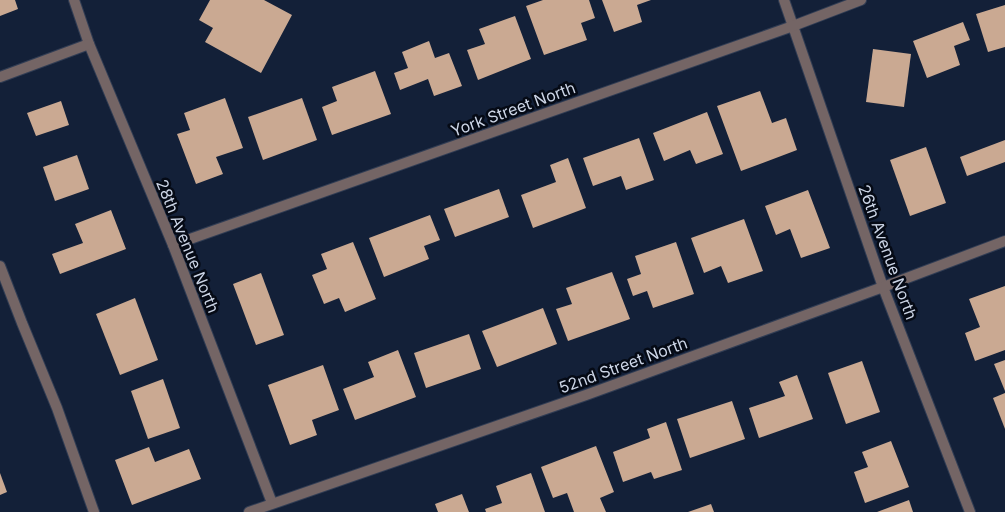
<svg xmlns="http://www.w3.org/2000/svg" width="1005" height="512" viewBox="0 0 1005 512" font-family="Inter,sans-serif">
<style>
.building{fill:#caa992}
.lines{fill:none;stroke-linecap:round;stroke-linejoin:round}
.service-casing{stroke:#313d54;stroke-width:12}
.minor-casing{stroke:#313d54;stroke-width:12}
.service{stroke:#746565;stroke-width:10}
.minor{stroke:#746565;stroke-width:10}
.labels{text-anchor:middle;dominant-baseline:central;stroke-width:5;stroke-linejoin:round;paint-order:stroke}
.street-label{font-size:16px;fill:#ccd5e6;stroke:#050a15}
</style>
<rect width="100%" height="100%" fill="#132038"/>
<!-- building -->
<g class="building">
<path d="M0,0H15L18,9L0,16Z"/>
<path d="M210,0H264L292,15L261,73L205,42L213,28L199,20Z"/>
<path d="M543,0H589L595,18L581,23L587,40L544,55L526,6Z"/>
<path d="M602,0H651L637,5L642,22L614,32Z"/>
<path d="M1005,5V47L988,52L976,14Z"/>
<path d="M515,16L531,59L478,80L467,50L485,44L479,29Z"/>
<path d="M963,22L970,40L954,46L960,65L927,78L913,41Z"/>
<path d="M429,41L435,58L449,53L462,86L434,96L428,79L400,90L394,73L408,68L402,52Z"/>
<path d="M873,49L911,54L904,107L866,102Z"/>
<path d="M375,71L391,114L332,135L322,107L337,101L332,87Z"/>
<path d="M760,91L772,123L786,118L797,150L741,171L717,106Z"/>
<path d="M225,98L243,148L216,157L223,174L196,184L177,134L190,130L184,113Z"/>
<path d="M302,98L317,140L263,160L248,117Z"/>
<path d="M61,101L69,125L36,136L27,113Z"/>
<path d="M707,112L723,154L696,164L690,150L664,161L653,133Z"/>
<path d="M639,138L654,180L626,190L621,176L593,186L583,158Z"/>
<path d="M1005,140V162L967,176L960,157Z"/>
<path d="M926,147L946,203L910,216L890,160Z"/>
<path d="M77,155L89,189L55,201L43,167Z"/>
<path d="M568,158L586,208L533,228L521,195L556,182L550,165Z"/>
<path d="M499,189L509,217L455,237L444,209Z"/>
<path d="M808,190L830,248L801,258L790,229L776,235L765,206Z"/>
<path d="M111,210L126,249L60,274L52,254L83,243L75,224Z"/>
<path d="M430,215L440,240L424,246L429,259L384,277L369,238Z"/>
<path d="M744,219L763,271L728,283L721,266L704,273L691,238Z"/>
<path d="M353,242L376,299L345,312L339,298L324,304L312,275L327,269L321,254Z"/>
<path d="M676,242L694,294L653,308L647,291L633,296L627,279L641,274L635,256Z"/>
<path d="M612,272L630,319L568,341L556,309L572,304L566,288Z"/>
<path d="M261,273L284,335L256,345L233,284Z"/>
<path d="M1005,286V350L975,361L965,333L980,327L969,299Z"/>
<path d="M135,298L158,360L120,375L96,314Z"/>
<path d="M543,308L557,344L497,367L482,331Z"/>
<path d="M469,334L481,369L426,388L414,353Z"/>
<path d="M398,350L416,397L355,420L343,389L374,377L368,362Z"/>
<path d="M1005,360V391L994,364Z"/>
<path d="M862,361L880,412L846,424L828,373Z"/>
<path d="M323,365L339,410L312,420L317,435L290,445L268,385Z"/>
<path d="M797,375L813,419L759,438L749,408L785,396L779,382Z"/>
<path d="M163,379L180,428L148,439L131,391Z"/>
<path d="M1005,393V429L993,398Z"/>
<path d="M732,401L745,439L690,458L677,419Z"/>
<path d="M666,422L682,470L654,479L651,472L623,482L613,452L650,438L647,429Z"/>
<path d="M891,441L909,487L865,503L854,472L868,467L862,452Z"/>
<path d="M596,446L614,492L600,498L606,512H574L567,493L553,498L541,467Z"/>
<path d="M149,447L155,462L189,449L201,479L132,505L115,460Z"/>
<path d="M0,473L7,492L0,495Z"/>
<path d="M531,473L545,512H486L485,509L502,503L496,486Z"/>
<path d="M462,494L469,512H438L435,504Z"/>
<path d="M909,500L913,512H877Z"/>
<path d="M711,504L714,512H688Z"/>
</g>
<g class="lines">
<!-- service casing -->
<g class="service-casing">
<path id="service" d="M0,266L22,323L57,408L94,512"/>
</g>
<!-- minor casing -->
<g class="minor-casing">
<g id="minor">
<path d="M74,0L89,44L173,245L272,503"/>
<path d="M784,0L883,287L970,512"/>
<path d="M0,77L89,44"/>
<path d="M173,245L793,26L861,0"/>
<path d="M249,512L586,395L883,287L1005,241"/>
</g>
</g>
<!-- service -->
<use href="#service" class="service"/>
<!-- minor -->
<use href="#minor" class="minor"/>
</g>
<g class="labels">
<!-- street labels -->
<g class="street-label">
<text transform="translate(513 109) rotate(-20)">York Street North</text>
<text transform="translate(188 246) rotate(68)">28th Avenue North</text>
<text transform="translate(888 252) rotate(70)">26th Avenue North</text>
<text transform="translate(623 365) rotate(-20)">52nd Street North</text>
</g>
</g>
</svg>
